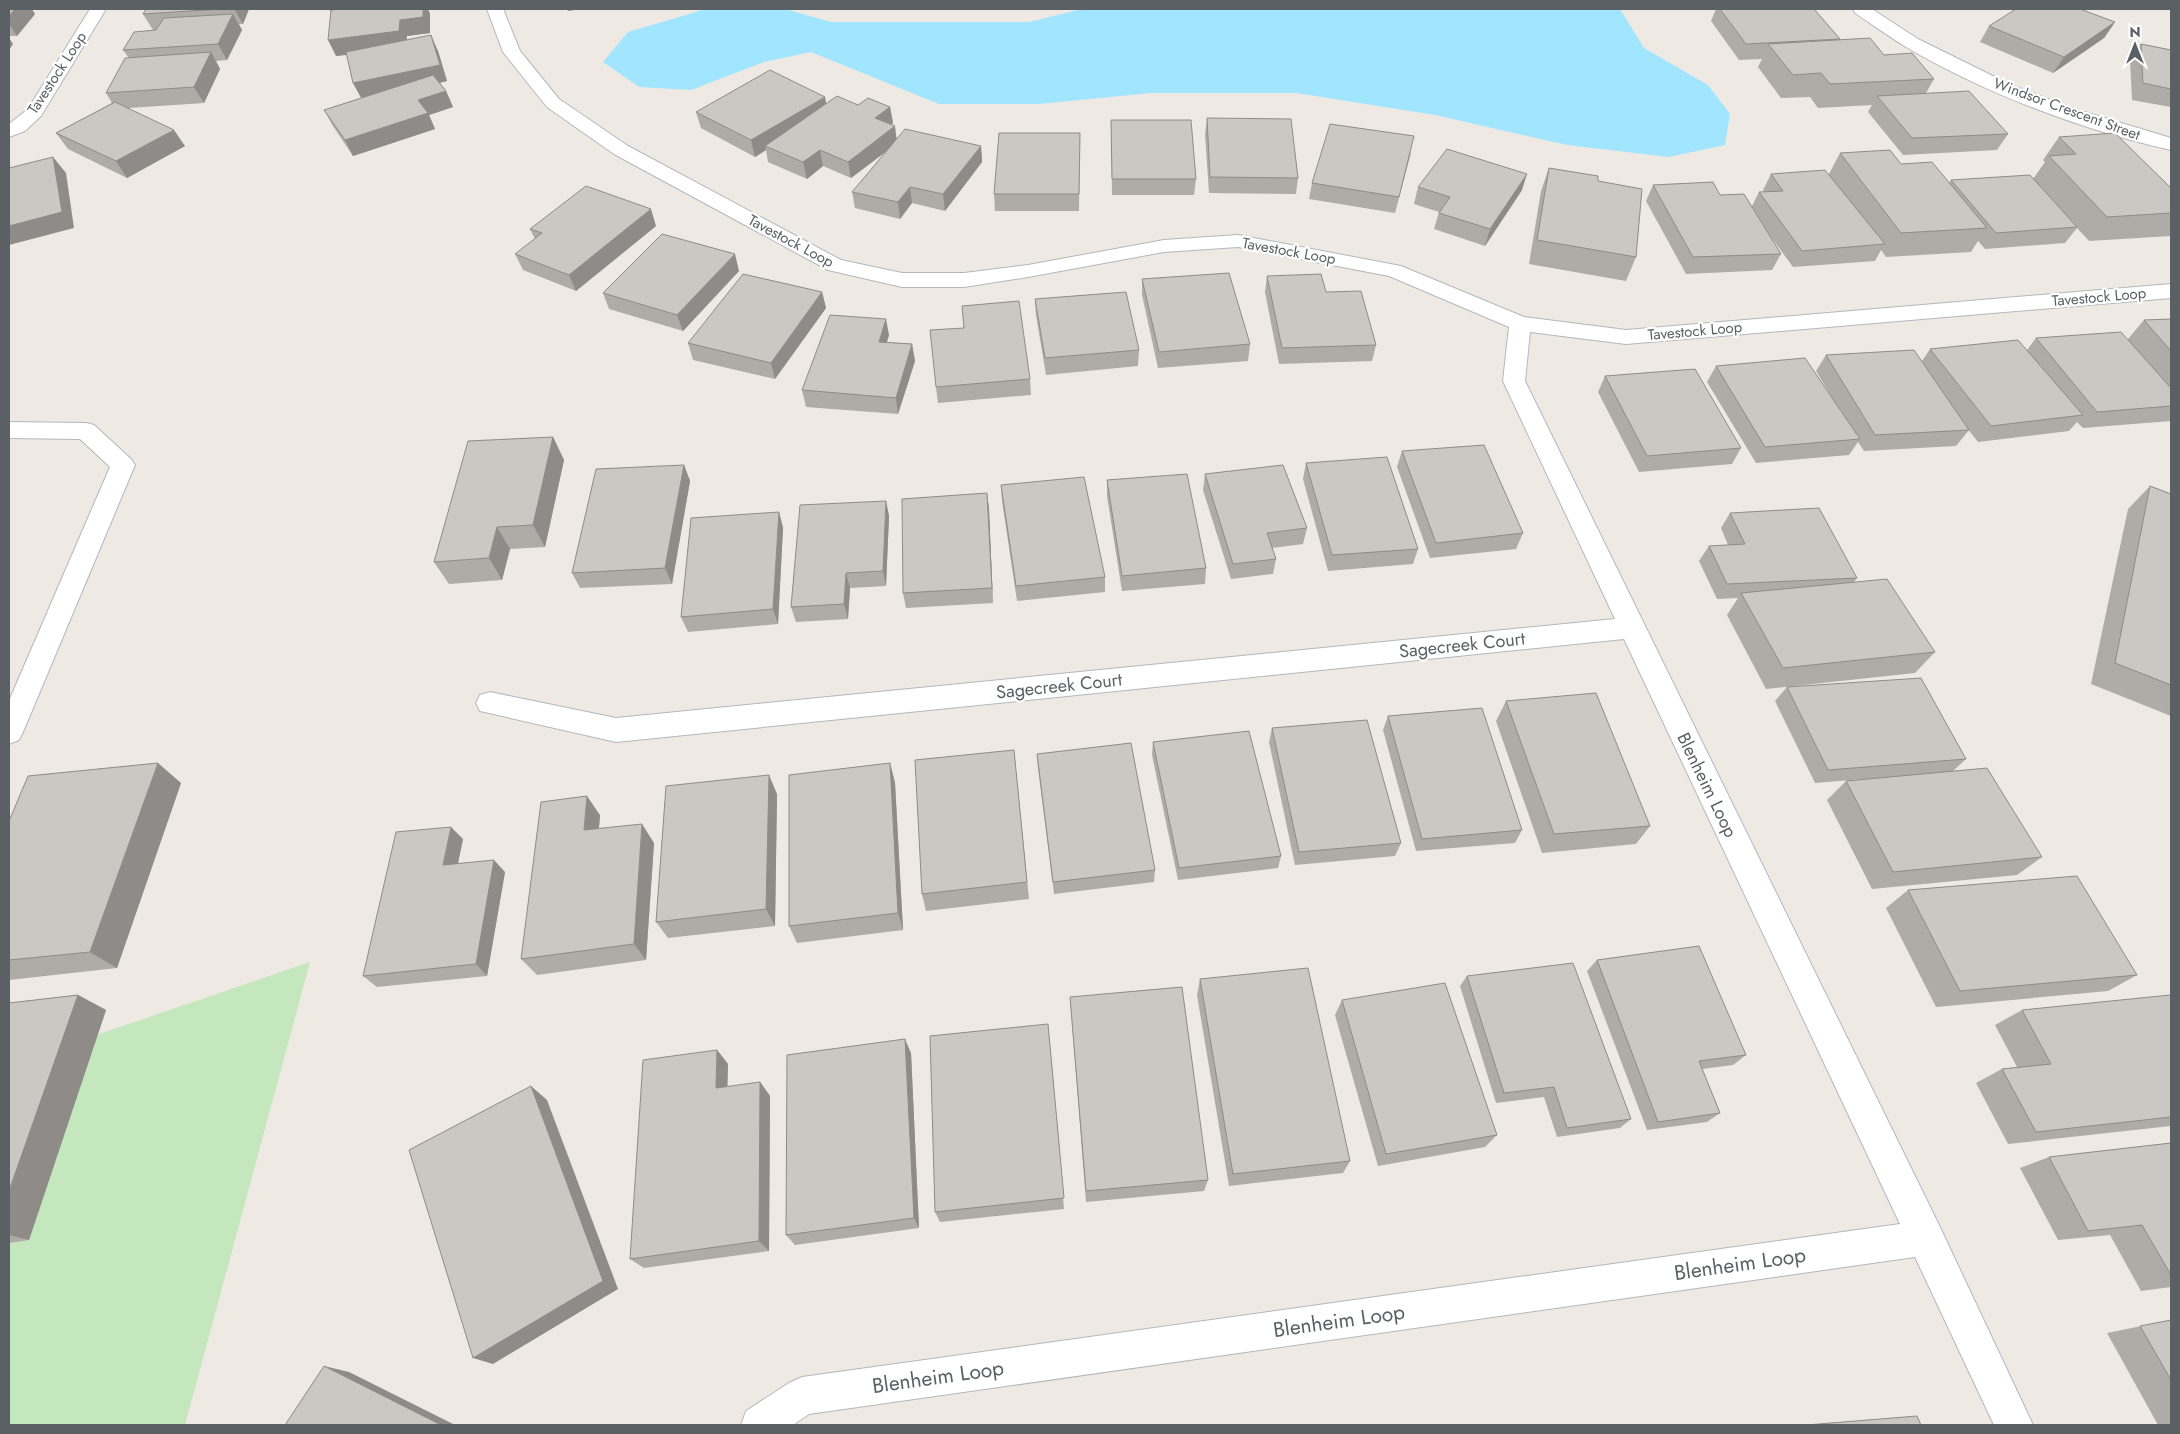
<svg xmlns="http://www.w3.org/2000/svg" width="2180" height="1434" viewBox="0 0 2180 1434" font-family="Jost,sans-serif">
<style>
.green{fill:#c4e7be}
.water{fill:#a2e5ff}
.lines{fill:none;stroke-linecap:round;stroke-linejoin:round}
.minor-casing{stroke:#b3b7bb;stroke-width:2}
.minor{fill:#fff;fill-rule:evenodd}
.wall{fill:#afaba7}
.shaded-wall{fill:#8e8b88}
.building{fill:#cbc7c2;stroke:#8e8b88}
.labels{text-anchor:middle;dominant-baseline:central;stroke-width:4.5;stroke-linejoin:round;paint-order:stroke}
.far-street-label{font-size:15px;fill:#5b6064;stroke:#fff}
.street-label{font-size:18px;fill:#5b6064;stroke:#fff}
.near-street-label{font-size:21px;fill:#5b6064;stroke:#fff}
</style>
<rect width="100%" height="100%" fill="#eeeae3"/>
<!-- green -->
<path class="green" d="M310,962L185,1425H9V1059L82,1040Z"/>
<!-- water -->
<path class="water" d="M706,9H785L831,22H1029L1082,9H1620L1644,48L1708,85L1730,114L1725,145L1669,157L1567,145L1435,115L1296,93H1151L1039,104H939L811,52L764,62L691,90L639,87L603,62L628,32Z"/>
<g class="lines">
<!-- minor casing -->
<g class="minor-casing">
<g id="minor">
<path d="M90,9H106L41,116L25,131L9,137V124L28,109Z"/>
<path d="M487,9H503L520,51L559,99L628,146L841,260L902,273H964L1028,265L1164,240L1238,235L1401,266L1524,317L1626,330L2171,284V298L1626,344L1530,332L1525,381L1939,1225L2033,1425H1994L1915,1257L809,1414L793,1425H741L746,1411L789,1383L802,1377L1900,1224L1624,639L616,742L480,711L476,703L480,695L490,692L616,718L1615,619L1503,381L1509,327L1389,276L1238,247L1164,252L1028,277L964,287H902L828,270L614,154L547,107L503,52Z"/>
<path d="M1853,9H1872L1918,39L2011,85L2078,110L2171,138V150C2082,130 1984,93 1906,47C1888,36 1872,24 1855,13Z"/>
<path d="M9,422L86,423L94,425L131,459L135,465L23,732L19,740L9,744V701L110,467L80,439L9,438Z"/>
</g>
</g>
<!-- minor -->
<use href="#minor" class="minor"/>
</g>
<!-- wall -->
<g class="wall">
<path d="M9,9L35,14L17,36H9Z"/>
<path d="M146,9H249L243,24H239L242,30L227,60L216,61L220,69L204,103L129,108L185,146L127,178L68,149L56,133L112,103L106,93L129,58L123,50L153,30L143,14Z"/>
<path d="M329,9H428L430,14V33L407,36V40L438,51L447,81L440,83L446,91L453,107L429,115L435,129L353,156L333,126L324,110L361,98L353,83L347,55L336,56L331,13Z"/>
<path d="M1700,9H1814L1840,40L1884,55L1934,79L1926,93L2008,134L1997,150L1903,155L1868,112L1872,105L1818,108L1810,97L1781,98L1758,67L1762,59L1739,60L1711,21L1716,9L1701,10Z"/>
<path d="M2115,22L2104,38L2053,73L1980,42L1989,26Z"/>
<path d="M2141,44L2171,50V107L2132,100L2130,60Z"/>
<path d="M826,104L858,105L890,107L893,123L891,125L897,139L981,146L982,162L945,211L912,203L900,219L855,208L852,192L887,151L851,178L823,166L807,179L768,162L766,150L755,157L701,128L696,112Z"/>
<path d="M1207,118L1298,178L1296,194L1209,193L1205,134Z"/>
<path d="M1111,120L1196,179L1194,195H1112Z"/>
<path d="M1080,133L1079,211H995L994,194Z"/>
<path d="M2059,137L2171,188V236L2089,241L2077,228L2065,243L1985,249L1978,241L1971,252L1886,257L1881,250L1875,261L1793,267L1768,233L1781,254L1772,270L1686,274L1646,201L1653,185L1720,195L1752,206L1759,192H1764L1763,190L1771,174H1829L1840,153L1901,164L1949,183L1951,180L2033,179L2045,162L2043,160Z"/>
<path d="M1411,153L1395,213L1309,199L1312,183Z"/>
<path d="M1549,168L1598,181L1636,257L1626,281L1529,264L1541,191Z"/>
<path d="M1418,187L1522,190L1485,246L1434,229L1439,212L1414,204Z"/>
<path d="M656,226L576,291L523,270L515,254L535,239L530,229Z"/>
<path d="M739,271L683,331L609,309L603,293Z"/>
<path d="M1267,276L1326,292L1376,345L1372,361L1279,364L1265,292Z"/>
<path d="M1142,279L1250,344L1248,361L1158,368L1142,295Z"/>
<path d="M822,292L826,308L775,379L693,360L688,343Z"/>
<path d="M1035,299L1139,350L1138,366L1046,375L1036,315Z"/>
<path d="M962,306L1030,379L1031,395L938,403L936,387L964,328Z"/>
<path d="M2171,319V421L2083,428L2077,422L2069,431L1978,442L1967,428L1969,430L1956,446L1864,451L1858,442L1849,455L1756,463L1707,382L1716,366L1831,396L1816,371L1826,355L1922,361L1930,349L2027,350L2036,338L2128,339L2144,320Z"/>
<path d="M889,335L887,342L912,344L915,361L898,414L806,407L802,390Z"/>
<path d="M1605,376L1741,448L1732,464L1639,472L1598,392Z"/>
<path d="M553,437L564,460L545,547L510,549L502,580L449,584L434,562Z"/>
<path d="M1402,451L1523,533L1516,549L1430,558L1397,467Z"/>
<path d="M1306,463L1418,549L1413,564L1328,571L1303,479Z"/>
<path d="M684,465L690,481L672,584L580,588L572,573Z"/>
<path d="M1205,474L1307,528L1303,544L1272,548L1276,559L1273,574L1231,579L1203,490Z"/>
<path d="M1107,480L1206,568L1205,584L1122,591L1107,496Z"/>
<path d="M1001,485L1105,577V592L1017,601L1002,501Z"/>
<path d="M2150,486L2171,494V716L2091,684L2128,509Z"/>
<path d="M987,493L989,509L993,603L906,608L903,593Z"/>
<path d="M886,501L889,516L886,586L850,588L848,619L796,622L791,607Z"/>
<path d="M779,512L783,528L778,624L688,632L681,617Z"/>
<path d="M1730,513L1857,578L1854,582L1935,652L1915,673L1766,689L1727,615L1738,598L1717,599L1699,561L1709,546L1728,545L1721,528Z"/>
<path d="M1787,687L1966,759L1953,771L2042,857L2017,875L1872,889L1827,800L1846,781L1863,779L1815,783L1775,701Z"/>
<path d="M1506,701L1650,826L1636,844L1542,853L1496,721Z"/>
<path d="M1388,716L1522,830L1515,843L1416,851L1383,730Z"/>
<path d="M1272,728L1401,843L1395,856L1295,865L1269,742Z"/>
<path d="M1153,742L1281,856L1278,868L1178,880L1152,755Z"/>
<path d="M1014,750L1029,899L926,911L922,894Z"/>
<path d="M1037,754L1155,870L1154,882L1054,894L1038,768Z"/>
<path d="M890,763L895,783L903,930L797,943L789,926Z"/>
<path d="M181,783L117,968L9,980V821Z"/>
<path d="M777,794L775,926L668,938L656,922Z"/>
<path d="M600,815L599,829L654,843L646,960L537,975L521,959Z"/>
<path d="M463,839L458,863L505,872L487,976L377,987L363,976Z"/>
<path d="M1908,890L2137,975L2108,991L1936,1007L1886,908Z"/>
<path d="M1597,960L1746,1055L1733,1065L1702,1069L1720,1113L1707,1122L1647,1130L1587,971Z"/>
<path d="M1467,976L1631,1119L1620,1128L1557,1137L1544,1097L1496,1103L1460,986Z"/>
<path d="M1200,979L1350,1161L1343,1173L1229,1186L1197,995Z"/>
<path d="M78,995L106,1010L29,1240L9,1243V1003Z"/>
<path d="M1070,997L1208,1180L1204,1191L1086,1202Z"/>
<path d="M2171,997V1126L2008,1144L1976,1083L2002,1069L2017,1067L1995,1025L2022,1010Z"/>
<path d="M1342,1000L1497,1135L1485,1147L1378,1166L1335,1015Z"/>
<path d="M1048,1024L1064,1209L940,1222L935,1212Z"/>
<path d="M717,1050L728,1064L727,1087L760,1082L770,1096L769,1251L644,1268L630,1259Z"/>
<path d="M911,1053L919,1228L795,1245L786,1235Z"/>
<path d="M2171,1143V1287L2141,1291L2110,1235L2058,1240L2020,1168L2049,1157Z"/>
<path d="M2171,1320V1425H2158L2107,1333Z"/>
</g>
<!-- shaded-wall -->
<g class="shaded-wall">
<path d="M15,9H32L35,14L17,36L9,24V16Z"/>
<path d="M234,9H249L243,24Z"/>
<path d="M423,9H428L430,14V33L407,36L406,47L336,56L328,40L400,20Z"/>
<path d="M567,9H582L568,11Z"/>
<path d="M233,14L242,30L227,60L218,44Z"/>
<path d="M2115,22L2104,38L2053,73L2064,57Z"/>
<path d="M431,35L438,51L447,81L362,99L353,83Z"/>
<path d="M9,38L13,44L9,50Z"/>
<path d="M211,52L220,69L204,103L194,87Z"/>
<path d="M446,91L453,107L429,115L435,129L353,156L345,140L418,100Z"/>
<path d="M825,97L828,113L765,146L766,150L755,157L751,140Z"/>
<path d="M890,107L893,123L877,135L875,118Z"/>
<path d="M895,126L897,143L851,178L848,162Z"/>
<path d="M174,130L185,146L127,178L116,161Z"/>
<path d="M981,146L982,162L945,211L943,194Z"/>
<path d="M820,150L823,166L807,179L803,162Z"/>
<path d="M53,157L66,173L74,228L9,245V226Z"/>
<path d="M1527,174L1522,190L1485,246L1490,229Z"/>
<path d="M910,187L912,203L900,219L898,202Z"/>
<path d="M651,209L656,226L576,291L569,275Z"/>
<path d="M735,254L739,271L683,331L677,315Z"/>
<path d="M822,292L826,308L775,379L771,363Z"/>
<path d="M886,319L889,335L882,358L879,342Z"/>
<path d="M912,344L915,361L898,414L896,398Z"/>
<path d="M553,437L564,460L545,547L533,525Z"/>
<path d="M684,465L690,481L672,584L665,568Z"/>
<path d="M987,493L989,509L993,603L992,588Z"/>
<path d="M886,501L889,516L886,586L883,571Z"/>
<path d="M779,512L783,528L778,624L773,609Z"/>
<path d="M497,527L510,549L502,580L489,558Z"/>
<path d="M846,573L850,588L848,619L844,604Z"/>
<path d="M158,763L181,783L117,968L90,952Z"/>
<path d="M890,763L895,783L903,930L898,913Z"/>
<path d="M769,775L777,794L775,926L766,909Z"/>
<path d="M587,796L600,815L597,849L584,830Z"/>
<path d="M642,824L654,843L646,960L634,944Z"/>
<path d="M451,827L463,839L455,877L443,865Z"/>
<path d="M494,860L505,872L487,976L476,964Z"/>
<path d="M78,995L106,1010L29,1240L9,1235V1191Z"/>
<path d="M905,1039L911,1053L919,1228L914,1218Z"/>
<path d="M717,1050L728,1064L727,1102L716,1088Z"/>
<path d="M760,1082L770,1096L769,1251L759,1241Z"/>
<path d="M531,1086L547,1100L618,1289L493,1364L473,1358Z"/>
<path d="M324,1366L349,1372L455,1425H441Z"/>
</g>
<!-- building -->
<g class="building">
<path d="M9,9H15L9,16Z"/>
<path d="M146,9H221L143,14Z"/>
<path d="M343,9H423V17L400,20L399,31L328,40L331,10Z"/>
<path d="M1720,9H1814L1840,39L1746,44Z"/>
<path d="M2016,9H2080L2115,22L2064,57L1989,26Z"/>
<path d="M233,14L218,44L123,50L134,32L156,30L164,18Z"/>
<path d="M431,35L440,65L353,83L346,52Z"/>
<path d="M1870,38L1884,55L1912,53L1934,79L1830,84L1821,73L1793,75L1768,44Z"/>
<path d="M2141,44L2171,50V89L2143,83Z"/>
<path d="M211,52L194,87L106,93L125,58Z"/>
<path d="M770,70L825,97L751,140L696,112Z"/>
<path d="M433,75L446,91L418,100L428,113L345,140L324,110Z"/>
<path d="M1969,91L2008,134L1912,138L1877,96Z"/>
<path d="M837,96L858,105L868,98L890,107L875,118L895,126L848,162L820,150L803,162L765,146Z"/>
<path d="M115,102L174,130L116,161L56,133Z"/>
<path d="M1207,118L1291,119L1298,178L1210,177Z"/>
<path d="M1111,120H1191L1196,179H1112Z"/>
<path d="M1330,124L1414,136L1399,197L1312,183Z"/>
<path d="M905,129L981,146L943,194L910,187L898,202L852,192Z"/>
<path d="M999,133H1080L1079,194H994Z"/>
<path d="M2115,133L2171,188V213L2107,217L2049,156L2076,154L2059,137Z"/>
<path d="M1447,149L1527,174L1490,229L1439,213L1450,197L1418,187Z"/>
<path d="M1890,150L1901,164L1932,162L1987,228L1901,233L1840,153Z"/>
<path d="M53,157L62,212L9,226V168Z"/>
<path d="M1549,168L1598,176V181L1642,189L1636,257L1537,240Z"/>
<path d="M1825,170L1885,244L1802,251L1759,192L1783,191L1771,174Z"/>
<path d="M2030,175L2077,227L1996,233L1951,180Z"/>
<path d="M1713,182L1720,195L1744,194L1781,254L1693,257L1653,185Z"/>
<path d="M586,186L651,209L569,275L515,254L542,233L530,229Z"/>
<path d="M662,234L735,254L677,315L603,293Z"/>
<path d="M1229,273L1250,344L1159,352L1142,279Z"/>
<path d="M743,274L822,292L771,363L688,343Z"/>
<path d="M1321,274L1326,292L1361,291L1376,345L1282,348L1267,276Z"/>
<path d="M1126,292L1139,350L1045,358L1035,299Z"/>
<path d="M1019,301L1030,379L936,387L930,330L964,328L962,306Z"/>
<path d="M830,315L886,319L879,342L912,344L896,398L802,390Z"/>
<path d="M2171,319V351L2144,320Z"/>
<path d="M2121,332L2171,388V406L2097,412L2036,338Z"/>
<path d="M2018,340L2083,415L1991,426L1930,349Z"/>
<path d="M1914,350L1969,430L1875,435L1826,355Z"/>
<path d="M1805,358L1860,439L1765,447L1716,366Z"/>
<path d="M1695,369L1741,448L1647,456L1605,376Z"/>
<path d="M553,437L533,525L497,527L489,558L434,562L468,441Z"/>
<path d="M1484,445L1523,533L1436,543L1402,451Z"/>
<path d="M1387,457L1418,549L1332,555L1306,463Z"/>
<path d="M684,465L665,568L572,573L596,469Z"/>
<path d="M1283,465L1307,528L1267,533L1276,559L1233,564L1205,474Z"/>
<path d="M1187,474L1206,568L1122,576L1107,480Z"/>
<path d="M1084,477L1105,577L1016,586L1001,485Z"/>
<path d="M2150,486L2171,494V685L2115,663Z"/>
<path d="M987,493L992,588L903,593L902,499Z"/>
<path d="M886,501L883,571L846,573L844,604L791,607L800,505Z"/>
<path d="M1819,508L1857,578L1727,584L1709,546L1745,544L1730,513Z"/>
<path d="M779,512L773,609L681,617L691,518Z"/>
<path d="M1887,579L1935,652L1783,668L1741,593Z"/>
<path d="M1921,678L1966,759L1828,770L1787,687Z"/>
<path d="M1596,693L1650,826L1554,834L1506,701Z"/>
<path d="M1482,708L1522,830L1422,839L1388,716Z"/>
<path d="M1367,720L1401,843L1299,852L1272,728Z"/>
<path d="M1249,731L1281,856L1179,868L1153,742Z"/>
<path d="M1131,743L1155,870L1053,882L1037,754Z"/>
<path d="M1014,750L1027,882L922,894L915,760Z"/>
<path d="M158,763L90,952L9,960V821L28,776Z"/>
<path d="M890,763L898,913L789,926V775Z"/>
<path d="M1987,768L2042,857L1893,872L1846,781Z"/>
<path d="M769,775L766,909L656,922L666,786Z"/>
<path d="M587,796L584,830L642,824L634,944L521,959L541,802Z"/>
<path d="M451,827L443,865L494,860L476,964L363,976L396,832Z"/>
<path d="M2077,876L2137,975L1960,991L1908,890Z"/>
<path d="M1699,946L1746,1055L1699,1061L1720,1113L1658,1122L1597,960Z"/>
<path d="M1573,963L1631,1119L1567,1128L1554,1087L1504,1093L1467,976Z"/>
<path d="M1308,968L1350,1161L1233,1174L1200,979Z"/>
<path d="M1445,983L1497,1135L1386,1154L1342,1000Z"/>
<path d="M1182,987L1208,1180L1086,1191L1070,997Z"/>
<path d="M78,995L9,1191V1003Z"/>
<path d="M2170,995L2171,997V1117L2036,1132L2002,1069L2051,1064L2022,1010Z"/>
<path d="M1048,1024L1064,1198L935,1212L930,1036Z"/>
<path d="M905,1039L914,1218L786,1235L787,1055Z"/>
<path d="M717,1050L716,1088L760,1082L759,1241L630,1259L643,1060Z"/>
<path d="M531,1086L603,1281L473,1358L409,1150Z"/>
<path d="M2171,1143V1275L2142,1225L2088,1231L2049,1157Z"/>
<path d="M2171,1320V1380L2140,1326Z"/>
<path d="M324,1366L441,1425H285Z"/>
<path d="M1917,1416L1921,1425H1806Z"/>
</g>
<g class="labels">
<!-- far-street labels -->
<g class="far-street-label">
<text transform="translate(57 73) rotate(-57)">Tavestock Loop</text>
<text transform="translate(2067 109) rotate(20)">Windsor Crescent Street</text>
<text transform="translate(791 241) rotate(28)">Tavestock Loop</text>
<text transform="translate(1289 251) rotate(10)">Tavestock Loop</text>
<text transform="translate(2099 297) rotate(-5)">Tavestock Loop</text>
<text transform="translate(1695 331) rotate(-5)">Tavestock Loop</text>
</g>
<!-- street labels -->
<g class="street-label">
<text transform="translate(1462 645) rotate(-6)">Sagecreek Court</text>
<text transform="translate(1059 686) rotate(-6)">Sagecreek Court</text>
<text transform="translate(1707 785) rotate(64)">Blenheim Loop</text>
</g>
<!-- near-street labels -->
<g class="near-street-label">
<text transform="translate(1740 1264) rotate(-8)">Blenheim Loop</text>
<text transform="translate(1339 1321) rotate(-8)">Blenheim Loop</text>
<text transform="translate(938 1377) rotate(-8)">Blenheim Loop</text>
</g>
</g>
<!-- border -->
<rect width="2180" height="1434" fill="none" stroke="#5b6064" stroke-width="20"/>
<!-- north arrow -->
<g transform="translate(2135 45)" stroke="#ffffff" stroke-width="4" paint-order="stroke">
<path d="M0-4L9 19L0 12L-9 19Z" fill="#5b6064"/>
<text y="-8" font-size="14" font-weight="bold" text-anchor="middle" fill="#5b6064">N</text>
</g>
</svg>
